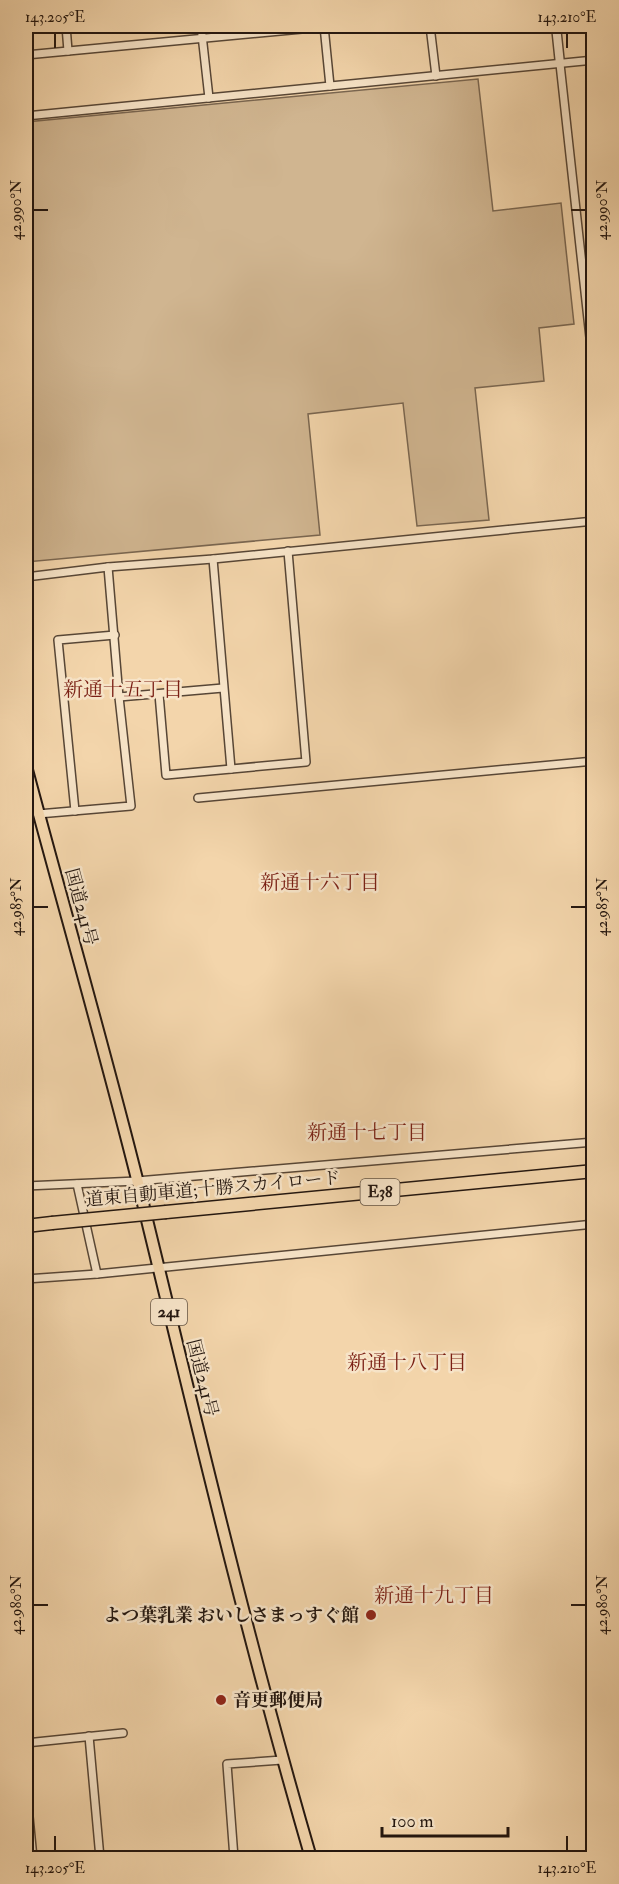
<svg xmlns="http://www.w3.org/2000/svg" width="619" height="1884" viewBox="0 0 619 1884" font-family="'IM FELL Double Pica','Noto Serif JP',serif">
<style>
.green{fill:#d0b590;stroke:#7a6650;stroke-width:1.5}
.lines{fill:none;stroke-linecap:round;stroke-linejoin:round}
.minor-casing{stroke:#574636;stroke-width:10}
.tertiary-casing{stroke:#574636;stroke-width:11}
.trunk-casing{stroke:#23160f;stroke-width:14}
.motorway-casing{stroke:#23160f;stroke-width:15}
.minor{stroke:#f7e4c8;stroke-width:7}
.tertiary{stroke:#f7e4c8;stroke-width:8}
.trunk{stroke:#f3d5ab;stroke-width:10}
.motorway{stroke:#f3d5ab;stroke-width:12}
.motorway-bridge-casing{stroke:#23160f;stroke-width:15;stroke-linecap:butt}
.motorway-bridge{stroke:#f3d5ab;stroke-width:12}
.ticks{fill:none;stroke:#23160f;stroke-width:2}
.poi-dot{fill:#8f2418;stroke:#f7e4c8;stroke-width:2}
.labels{text-anchor:middle;dominant-baseline:central;stroke-width:5;stroke-linejoin:round;paint-order:stroke}
.shield{fill:#f7e4c8;stroke:#635446;stroke-width:1.5}
.shield-label{font-size:16px;font-weight:bold;fill:#23160f}
.street-label{font-size:18px;fill:#23160f;stroke:#f7e4c8}
.poi-label{font-size:18px;font-weight:bold;fill:#23160f;stroke:#f7e4c8;text-anchor:end}
.neighbourhood-label{font-size:20px;fill:#7a1f14;stroke:#f7e4c8}
.neatline{fill:none;stroke:#23160f;stroke-width:2}
.ticks-label{font-size:15px;text-anchor:middle;fill:#23160f}
</style>
<rect width="100%" height="100%" fill="#f3d5ab"/>
<filter id="stains"><feTurbulence type="fractalNoise" baseFrequency=".00333" numOctaves="4"/><feColorMatrix values="0 0 0 0 .2 0 0 0 0 .09 0 0 0 0 .02 0 0 0 .5 -.17"/></filter>
<radialGradient id="worn" r=".72"><stop offset=".6" stop-color="#630" stop-opacity="0"/><stop offset="1" stop-color="#630" stop-opacity=".3"/></radialGradient>
<!-- green -->
<path class="green" d="M478,79L493,211L561,203L574,324L539,328L544,381L475,388L489,520L417,526L403,403L308,414L320,535L26,562V122Z"/>
<g class="lines">
<!-- minor casing -->
<g class="minor-casing">
<g id="minor">
<path d="M66,26L68,51"/>
<path d="M201,26L209,98"/>
<path d="M324,26L330,86"/>
<path d="M430,26L436,76"/>
<path d="M26,55L334,26"/>
<path d="M560,64L594,374"/>
<path d="M26,116L594,60"/>
<path d="M213,559L231,769"/>
<path d="M26,577L108,567L213,559L594,521"/>
<path d="M159,694L166,775L306,762L288,551"/>
<path d="M119,697L223,688"/>
<path d="M198,798L594,761"/>
<path d="M75,811L58,640L115,635"/>
<path d="M38,814L131,806L119,697L108,567"/>
<path d="M77,1184L97,1274"/>
<path d="M26,1186L137,1181L594,1142"/>
<path d="M26,1279L97,1274L594,1224"/>
<path d="M89,1736L100,1858"/>
<path d="M26,1743L123,1733"/>
<path d="M26,1786L33,1858"/>
<path d="M234,1858L227,1764L282,1760"/>
</g>
</g>
<!-- tertiary casing -->
<g class="tertiary-casing">
<path id="tertiary" d="M556,26L560,64"/>
</g>
<!-- trunk casing -->
<g class="trunk-casing">
<path id="trunk" d="M26,766C63,905 103,1043 138,1183C193,1408 246,1635 311,1858"/>
</g>
<!-- motorway casing -->
<g class="motorway-casing">
<g id="motorway">
<path d="M166,1212L594,1171"/>
<path d="M26,1226L52,1223"/>
</g>
</g>
<!-- minor -->
<use href="#minor" class="minor"/>
<!-- tertiary -->
<use href="#tertiary" class="tertiary"/>
<!-- trunk -->
<use href="#trunk" class="trunk"/>
<!-- motorway -->
<use href="#motorway" class="motorway"/>
<!-- motorway-bridge casing -->
<g class="motorway-bridge-casing">
<path id="motorway-bridge" d="M52,1223L166,1212"/>
</g>
<!-- motorway-bridge -->
<use href="#motorway-bridge" class="motorway-bridge"/>
</g>
<!-- ticks -->
<path class="ticks" d="M55,33V48M567,33V48M33,210H48M571,210H586M33,907H48M571,907H586M33,1605H48M571,1605H586M55,1836V1851M567,1836V1851"/>
<!-- markers -->
<g class="poi-dot">
<circle cx="371" cy="1615" r="6"/>
<circle cx="221" cy="1700" r="6"/>
</g>
<g class="labels">
<!-- shield labels -->
<g class="shield">
<rect x="360.5" y="1179" width="39" height="26" rx="4.5"/>
<rect x="151" y="1299" width="36" height="26" rx="4.5"/>
</g>
<g class="shield-label">
<text x="380" y="1192">E38</text>
<text x="169" y="1312">241</text>
</g>
<!-- street labels -->
<g class="street-label">
<text transform="translate(81 907) rotate(75)">国道241号</text>
<text transform="translate(213 1189) rotate(-5)">道東自動車道;十勝スカイロード</text>
<text transform="translate(202 1378) rotate(76)">国道241号</text>
</g>
<!-- poi labels -->
<g class="poi-label">
<text x="359" y="1615">よつ葉乳業 おいしさまっすぐ館</text>
<text x="233" y="1700" text-anchor="start">音更郵便局</text>
</g>
<!-- neighbourhood labels -->
<g class="neighbourhood-label">
<text x="123" y="689">新通十五丁目</text>
<text x="320" y="882">新通十六丁目</text>
<text x="367" y="1132">新通十七丁目</text>
<text x="407" y="1362">新通十八丁目</text>
<text x="434" y="1595">新通十九丁目</text>
</g>
</g>
<!-- margin -->
<rect width="619" height="1884" fill="none" stroke="#f3d5ab" stroke-width="66"/>
<!-- scale -->
<path d="M382 1827v9h126v-9" fill="none" stroke="#23160f" stroke-width="3"/>
<text x="391" y="1827" font-size="18" fill="#23160f" stroke="#f7e4c8" stroke-width="4.5" paint-order="stroke">100 m</text>
<rect x="33" y="33" width="553" height="1818" class="neatline"/>
<g class="ticks-label">
<text x="55" y="22">143.205°E</text>
<text x="567" y="22">143.210°E</text>
<text transform="translate(16 210) rotate(-90)" y="5">42.990°N</text>
<text transform="translate(602 210) rotate(-90)" y="5">42.990°N</text>
<text transform="translate(16 907) rotate(-90)" y="5">42.985°N</text>
<text transform="translate(602 907) rotate(-90)" y="5">42.985°N</text>
<text transform="translate(16 1605) rotate(-90)" y="5">42.980°N</text>
<text transform="translate(602 1605) rotate(-90)" y="5">42.980°N</text>
<text x="55" y="1873">143.205°E</text>
<text x="567" y="1873">143.210°E</text>
</g>
<rect width="100%" height="100%" filter="url(#stains)"/>
<rect width="100%" height="100%" fill="url(#worn)"/>
</svg>
